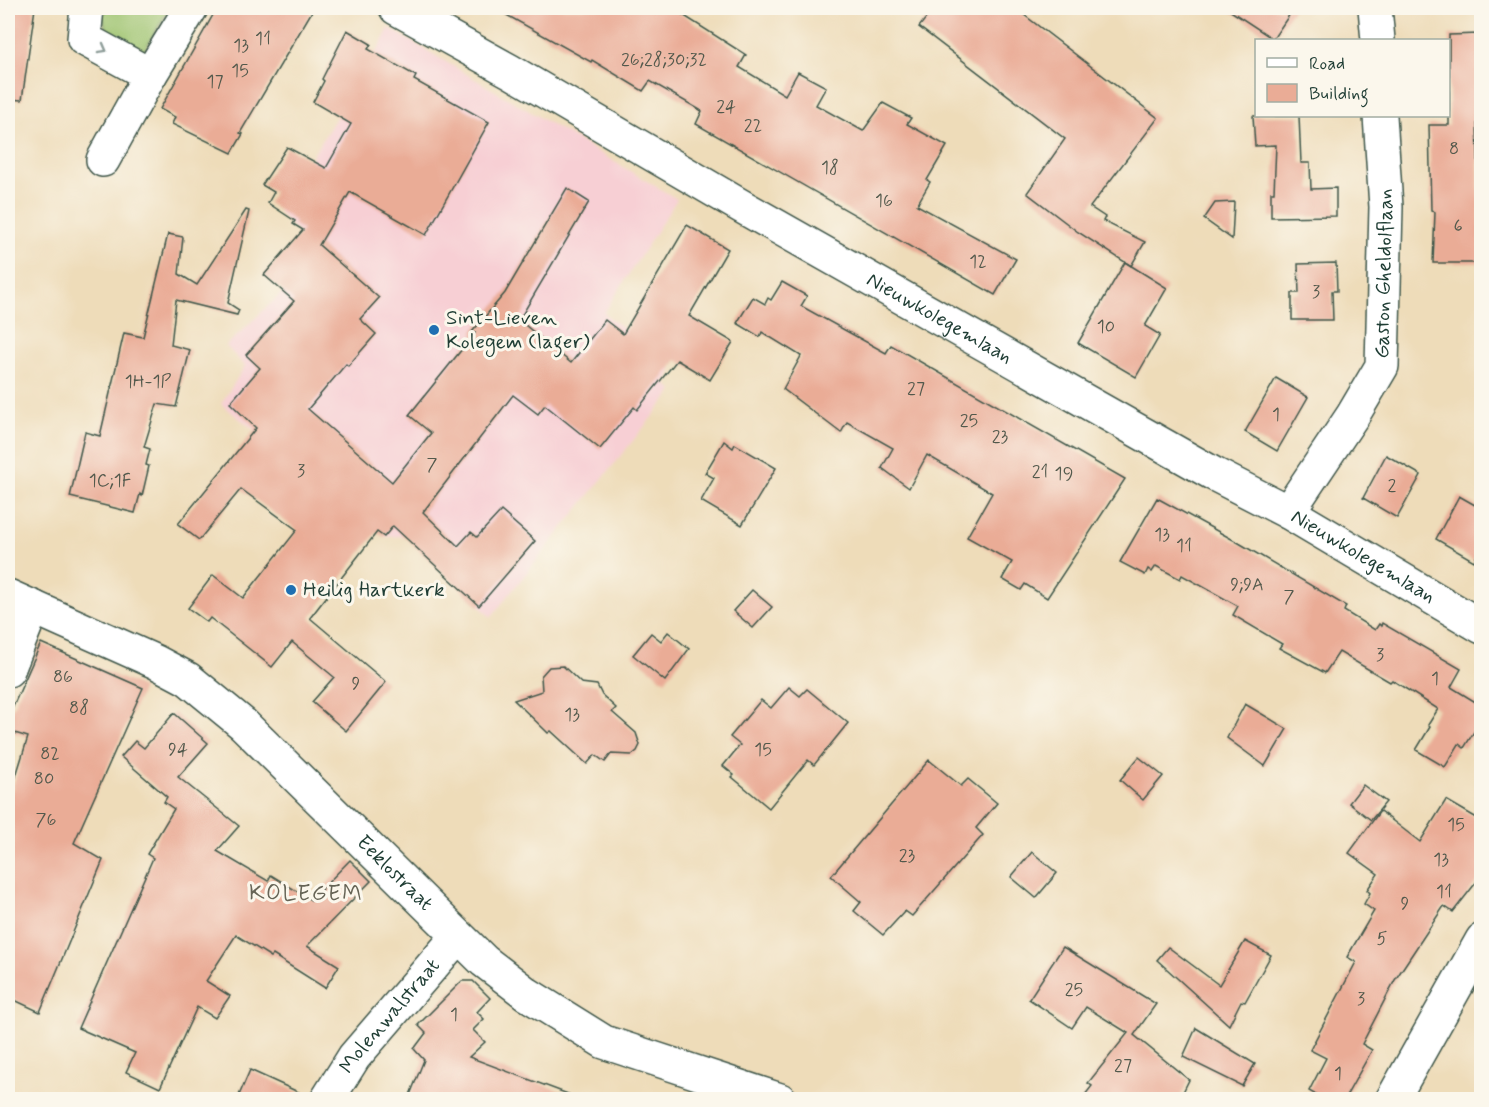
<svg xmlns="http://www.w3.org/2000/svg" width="1489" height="1107" viewBox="0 0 1489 1107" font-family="Mynerve,sans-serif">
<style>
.built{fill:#f7cfd4}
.green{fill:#9dc36e;stroke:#5e8051;stroke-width:1.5}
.building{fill:#eaac96}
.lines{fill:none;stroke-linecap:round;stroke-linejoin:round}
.minor-casing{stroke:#3e5548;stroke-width:36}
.minor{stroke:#fff;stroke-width:33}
.oneway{stroke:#8f9e9a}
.poi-dot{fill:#1f6fb2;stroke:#fbf7ec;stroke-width:2}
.labels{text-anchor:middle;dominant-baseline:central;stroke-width:6;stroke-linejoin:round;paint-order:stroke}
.number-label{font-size:18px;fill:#52594c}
.street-label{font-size:21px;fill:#1f3d34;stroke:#fbf7ec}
.poi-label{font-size:21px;fill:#1f3d34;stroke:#fbf7ec;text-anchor:start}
.neighbourhood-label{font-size:22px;letter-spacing:1.5px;fill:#666456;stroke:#fbf7ec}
</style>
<rect width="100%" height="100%" fill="#fbf7ec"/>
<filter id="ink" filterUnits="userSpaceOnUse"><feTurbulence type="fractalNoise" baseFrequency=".0167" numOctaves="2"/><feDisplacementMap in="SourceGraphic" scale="12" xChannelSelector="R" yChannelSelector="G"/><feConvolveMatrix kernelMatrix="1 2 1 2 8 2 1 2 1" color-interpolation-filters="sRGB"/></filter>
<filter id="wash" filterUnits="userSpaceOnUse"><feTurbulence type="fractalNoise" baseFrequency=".008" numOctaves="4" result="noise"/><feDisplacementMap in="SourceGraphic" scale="24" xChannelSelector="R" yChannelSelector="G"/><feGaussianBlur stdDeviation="1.35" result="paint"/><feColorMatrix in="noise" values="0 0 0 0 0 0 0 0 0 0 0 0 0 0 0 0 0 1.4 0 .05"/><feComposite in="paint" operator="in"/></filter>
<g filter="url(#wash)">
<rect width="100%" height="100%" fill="#eedcb9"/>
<!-- built -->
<path class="built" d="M389,28L677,199L604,313L673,369L665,383L673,391L491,617L404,536L384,537L276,447L221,404L245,366L226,346L283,292L318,253L278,212L380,46Z"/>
<!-- green -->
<path class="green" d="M101,8H170L143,53L106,32Z"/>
<g id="blocks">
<!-- building -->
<g class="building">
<path d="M8,8H35L22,100L8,99Z"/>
<path d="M217,8H314L240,133L243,134L232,153L172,124L175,117L160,109Z"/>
<path d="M494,8H672L746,55L739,67L785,95L798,72L826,87L816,105L863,131L883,103L911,118L907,124L947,146L927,180L930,182L917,205L1016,259L995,295L696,124L702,111L650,81L643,91L592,60L591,62Z"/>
<path d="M934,8H1015L1158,118L1090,207L1105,217L1103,221L1145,242L1131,266L1078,232L1027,193L1065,139L919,27Z"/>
<path d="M1226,8H1294L1273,39Z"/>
<path d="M347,30L371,44L368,49L416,76L414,80L489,122L426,235L350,192L319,245L379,298L360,319L376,334L348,366L346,364L308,409L392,482L431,433L409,415L475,333L472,332L505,293L567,188L589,202L519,320L571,363L605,320L623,334L687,225L728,249L689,316L733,342L710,380L677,360L637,410L634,407L600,449L545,405L538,414L513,395L423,512L458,546L471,532L477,537L501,511L535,541L479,606L393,526L384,537L377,532L310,618L386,682L346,731L312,702L334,677L292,642L272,667L210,618L207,622L188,608L213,575L243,598L297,530L241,489L199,540L178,524L256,428L230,403L260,368L246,355L294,301L264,275L303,230L293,224L295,221L268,203L274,192L262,185L287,147L326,168L351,124L313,102L324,81L322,79Z"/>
<path d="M1480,34L1482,87H1476L1481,263H1433L1435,212L1431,210L1429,125H1449V35Z"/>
<path d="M1253,116H1299L1301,163H1310L1311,189L1336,188V216L1271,217V192H1274L1276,145L1255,146Z"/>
<path d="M1234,202L1232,239L1204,219L1215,203Z"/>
<path d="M246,210L249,211L228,303L239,310L237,315L176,300L171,345L190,350L176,407L157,404L144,447L150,449L146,465L149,466L142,496L140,494L135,513L70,497L85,432L100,436L124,333L143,337L168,234L183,237L179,274L197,285Z"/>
<path d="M1125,262L1167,288L1145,326L1160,335L1136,377L1078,343Z"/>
<path d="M1336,263L1337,291H1332L1333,320H1292V293H1299L1298,264Z"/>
<path d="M782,282L807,296L801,306L886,353L891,345L1125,479L1047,598L1025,584L1021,590L1002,579L1012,562L967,537L992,493L927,455L909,488L882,468L893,448L847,422L841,433L783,389L801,356L762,332L760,337L737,323L753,297L765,304L768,298L771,300Z"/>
<path d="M1276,378L1308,397L1277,451L1245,432Z"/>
<path d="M724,441L733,448L735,444L776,468L742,525L701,501L714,478L705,473Z"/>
<path d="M1386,455L1421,475L1397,518L1363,498Z"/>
<path d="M1459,496L1482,509V546L1474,561L1436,539Z"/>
<path d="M1157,498L1239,543L1346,606L1344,611L1375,630L1379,624L1381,626L1382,623L1461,669L1451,687L1482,706V719L1464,748L1459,744L1445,767L1416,750L1430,727L1428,725L1438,709L1392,680L1390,682L1339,652L1325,673L1279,648L1282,644L1233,615L1238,606L1182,575L1180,579L1156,566L1152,572L1148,569L1145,575L1120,562Z"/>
<path d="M752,590L772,607L753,628L733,611Z"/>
<path d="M668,632L689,649L665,681L633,655L651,633L661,641Z"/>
<path d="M41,643L143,688L74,843L103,860L40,1012L8,997V802L28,737L8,731V718Z"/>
<path d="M563,666L581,683L597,685L602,695L616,708L612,712L636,733L640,745L637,751L632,755L611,754L605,762L595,755L587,764L551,731L548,733L546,731L514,700L542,691L541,676L549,667Z"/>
<path d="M789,687L800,696L807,689L848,723L814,765L808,760L769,808L732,777L734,775L723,766L740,745L730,737L761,700L771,708Z"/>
<path d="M1245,704L1287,729L1265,766L1227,738Z"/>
<path d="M174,713L208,743L178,777L239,826L217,851L268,881L271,875L311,900L350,860L371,881L307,946L339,966L325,988L273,955L271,957L236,935L206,981L230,996L215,1018L197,1007L160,1088L126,1072L135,1053L78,1028L153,858L147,854L174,809L164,802L167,797L121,757L135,741L144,748Z"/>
<path d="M1139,757L1163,776L1143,800L1120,780Z"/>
<path d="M929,760L961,786L968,779L997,803L976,828L983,835L912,916L905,911L883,935L854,911L861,902L831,876Z"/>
<path d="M1363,785L1386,802L1371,820L1349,803Z"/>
<path d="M1446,800L1482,821V875L1453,912L1444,906L1395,980L1362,1044L1372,1050L1344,1100H1325L1309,1091L1326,1058L1310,1050L1356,962L1347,957L1374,911L1364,904L1370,893L1367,890L1378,874L1349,853L1380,811L1420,842Z"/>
<path d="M1032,852L1057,873L1036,898L1011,877Z"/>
<path d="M1245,941L1271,955L1245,1002L1241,1001L1229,1025L1157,960L1168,947L1219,985Z"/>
<path d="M1063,947L1156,1004L1134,1035L1189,1080L1179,1100H1081L1092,1086L1088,1083L1128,1033L1086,1007L1072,1028L1029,999Z"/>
<path d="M462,981H473L490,998L477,1012L484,1019L473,1030L485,1042L469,1057L576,1097L575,1100H408L424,1060L414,1049L426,1033L418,1025Z"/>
<path d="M1196,1028L1255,1064L1242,1086L1183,1057Z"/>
<path d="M250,1070L309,1097L308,1100H237Z"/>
</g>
</g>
</g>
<g filter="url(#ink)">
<use href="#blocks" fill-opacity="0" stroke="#3e5548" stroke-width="1.5"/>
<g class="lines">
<!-- minor casing -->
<g class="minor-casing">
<g id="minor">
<path d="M87,8L84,39L150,75"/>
<path id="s1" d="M396,8L510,71L741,206L1214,474L1288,512L1482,627"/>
<path d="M1375,8L1378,40"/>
<path d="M103,160L150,75L191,8"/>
<path id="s2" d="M1288,512L1353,415L1382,366L1386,207L1380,116"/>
<path id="s3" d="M8,596L156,662L188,679L243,724L484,961L527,994L604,1042L780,1100"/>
<path d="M8,670L33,607"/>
<path id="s4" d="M327,1100L354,1057L458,936"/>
<path d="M1392,1100L1482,940"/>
</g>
</g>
<!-- minor -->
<use href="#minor" class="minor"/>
</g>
<!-- one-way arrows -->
<defs><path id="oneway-chevron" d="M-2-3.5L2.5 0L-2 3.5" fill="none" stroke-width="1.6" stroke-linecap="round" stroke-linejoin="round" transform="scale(1.5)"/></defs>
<use class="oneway" href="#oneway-chevron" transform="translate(103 49) rotate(29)"/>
</g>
<!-- markers -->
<g class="poi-dot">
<circle cx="434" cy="330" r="6"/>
<circle cx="291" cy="590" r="6"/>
</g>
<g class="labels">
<!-- number labels -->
<g class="number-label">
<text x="263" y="39">11</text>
<text x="241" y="46">13</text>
<text x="664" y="60">26;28;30;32</text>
<text x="240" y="71">15</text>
<text x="215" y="82">17</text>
<text x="726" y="107">24</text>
<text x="753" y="126">22</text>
<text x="1454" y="149">8</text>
<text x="830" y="168">18</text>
<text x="884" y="201">16</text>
<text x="1458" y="226">6</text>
<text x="978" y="262">12</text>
<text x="1316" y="292">3</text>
<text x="1106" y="327">10</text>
<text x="148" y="382">1H-1P</text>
<text x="916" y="389">27</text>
<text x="1276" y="415">1</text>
<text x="969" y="421">25</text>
<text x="1000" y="437">23</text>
<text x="432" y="465">7</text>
<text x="301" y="471">3</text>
<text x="1040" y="472">21</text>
<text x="1064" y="474">19</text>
<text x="110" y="481">1C;1F</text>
<text x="1392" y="486">2</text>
<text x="1162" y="535">13</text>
<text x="1184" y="546">11</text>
<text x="1247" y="585">9;9A</text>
<text x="1289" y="597">7</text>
<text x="1380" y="655">3</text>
<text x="63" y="677">86</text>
<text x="1435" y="679">1</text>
<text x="356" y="684">9</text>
<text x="79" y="708">88</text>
<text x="572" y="715">13</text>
<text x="178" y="750">94</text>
<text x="763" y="750">15</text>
<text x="50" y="754">82</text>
<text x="44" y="779">80</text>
<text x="46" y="820">76</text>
<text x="1456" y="825">15</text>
<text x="907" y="856">23</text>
<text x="1441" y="860">13</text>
<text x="1444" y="892">11</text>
<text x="1405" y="904">9</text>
<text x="1382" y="939">5</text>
<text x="1074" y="990">25</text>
<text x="1361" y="999">3</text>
<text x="454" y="1015">1</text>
<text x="1123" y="1066">27</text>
<text x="1338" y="1074">1</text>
</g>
<!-- street labels -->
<g class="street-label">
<text stroke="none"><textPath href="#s2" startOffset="266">Gaston Gheldolflaan</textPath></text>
<text stroke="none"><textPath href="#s1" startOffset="626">Nieuwkolegemlaan</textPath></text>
<text stroke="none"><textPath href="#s1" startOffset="1112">Nieuwkolegemlaan</textPath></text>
<text stroke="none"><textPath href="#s3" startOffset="482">Eeklostraat</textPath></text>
<text stroke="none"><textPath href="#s4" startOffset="105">Molenwalstraat</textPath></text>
</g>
<!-- poi labels -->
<g class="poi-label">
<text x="446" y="318">Sint-Lieven<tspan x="446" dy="24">Kolegem (lager)</tspan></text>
<text x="303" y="590">Heilig Hartkerk</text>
</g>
<!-- neighbourhood labels -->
<g class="neighbourhood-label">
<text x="306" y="894">KOLEGEM</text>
</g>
</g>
<!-- margin -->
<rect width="1489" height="1107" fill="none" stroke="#fbf7ec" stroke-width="30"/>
<!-- legend -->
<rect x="1255" y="39" width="195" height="78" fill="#fbf7ec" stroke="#a3ada2" stroke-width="1.5"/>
<rect x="1267" y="58" width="30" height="9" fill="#ffffff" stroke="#a3ada2" stroke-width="1.5"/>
<text x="1309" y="69" font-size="18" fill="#1f3d34">Road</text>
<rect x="1267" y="84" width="30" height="18" fill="#eaac96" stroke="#a3ada2" stroke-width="1.5"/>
<text x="1309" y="99" font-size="18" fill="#1f3d34">Building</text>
</svg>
